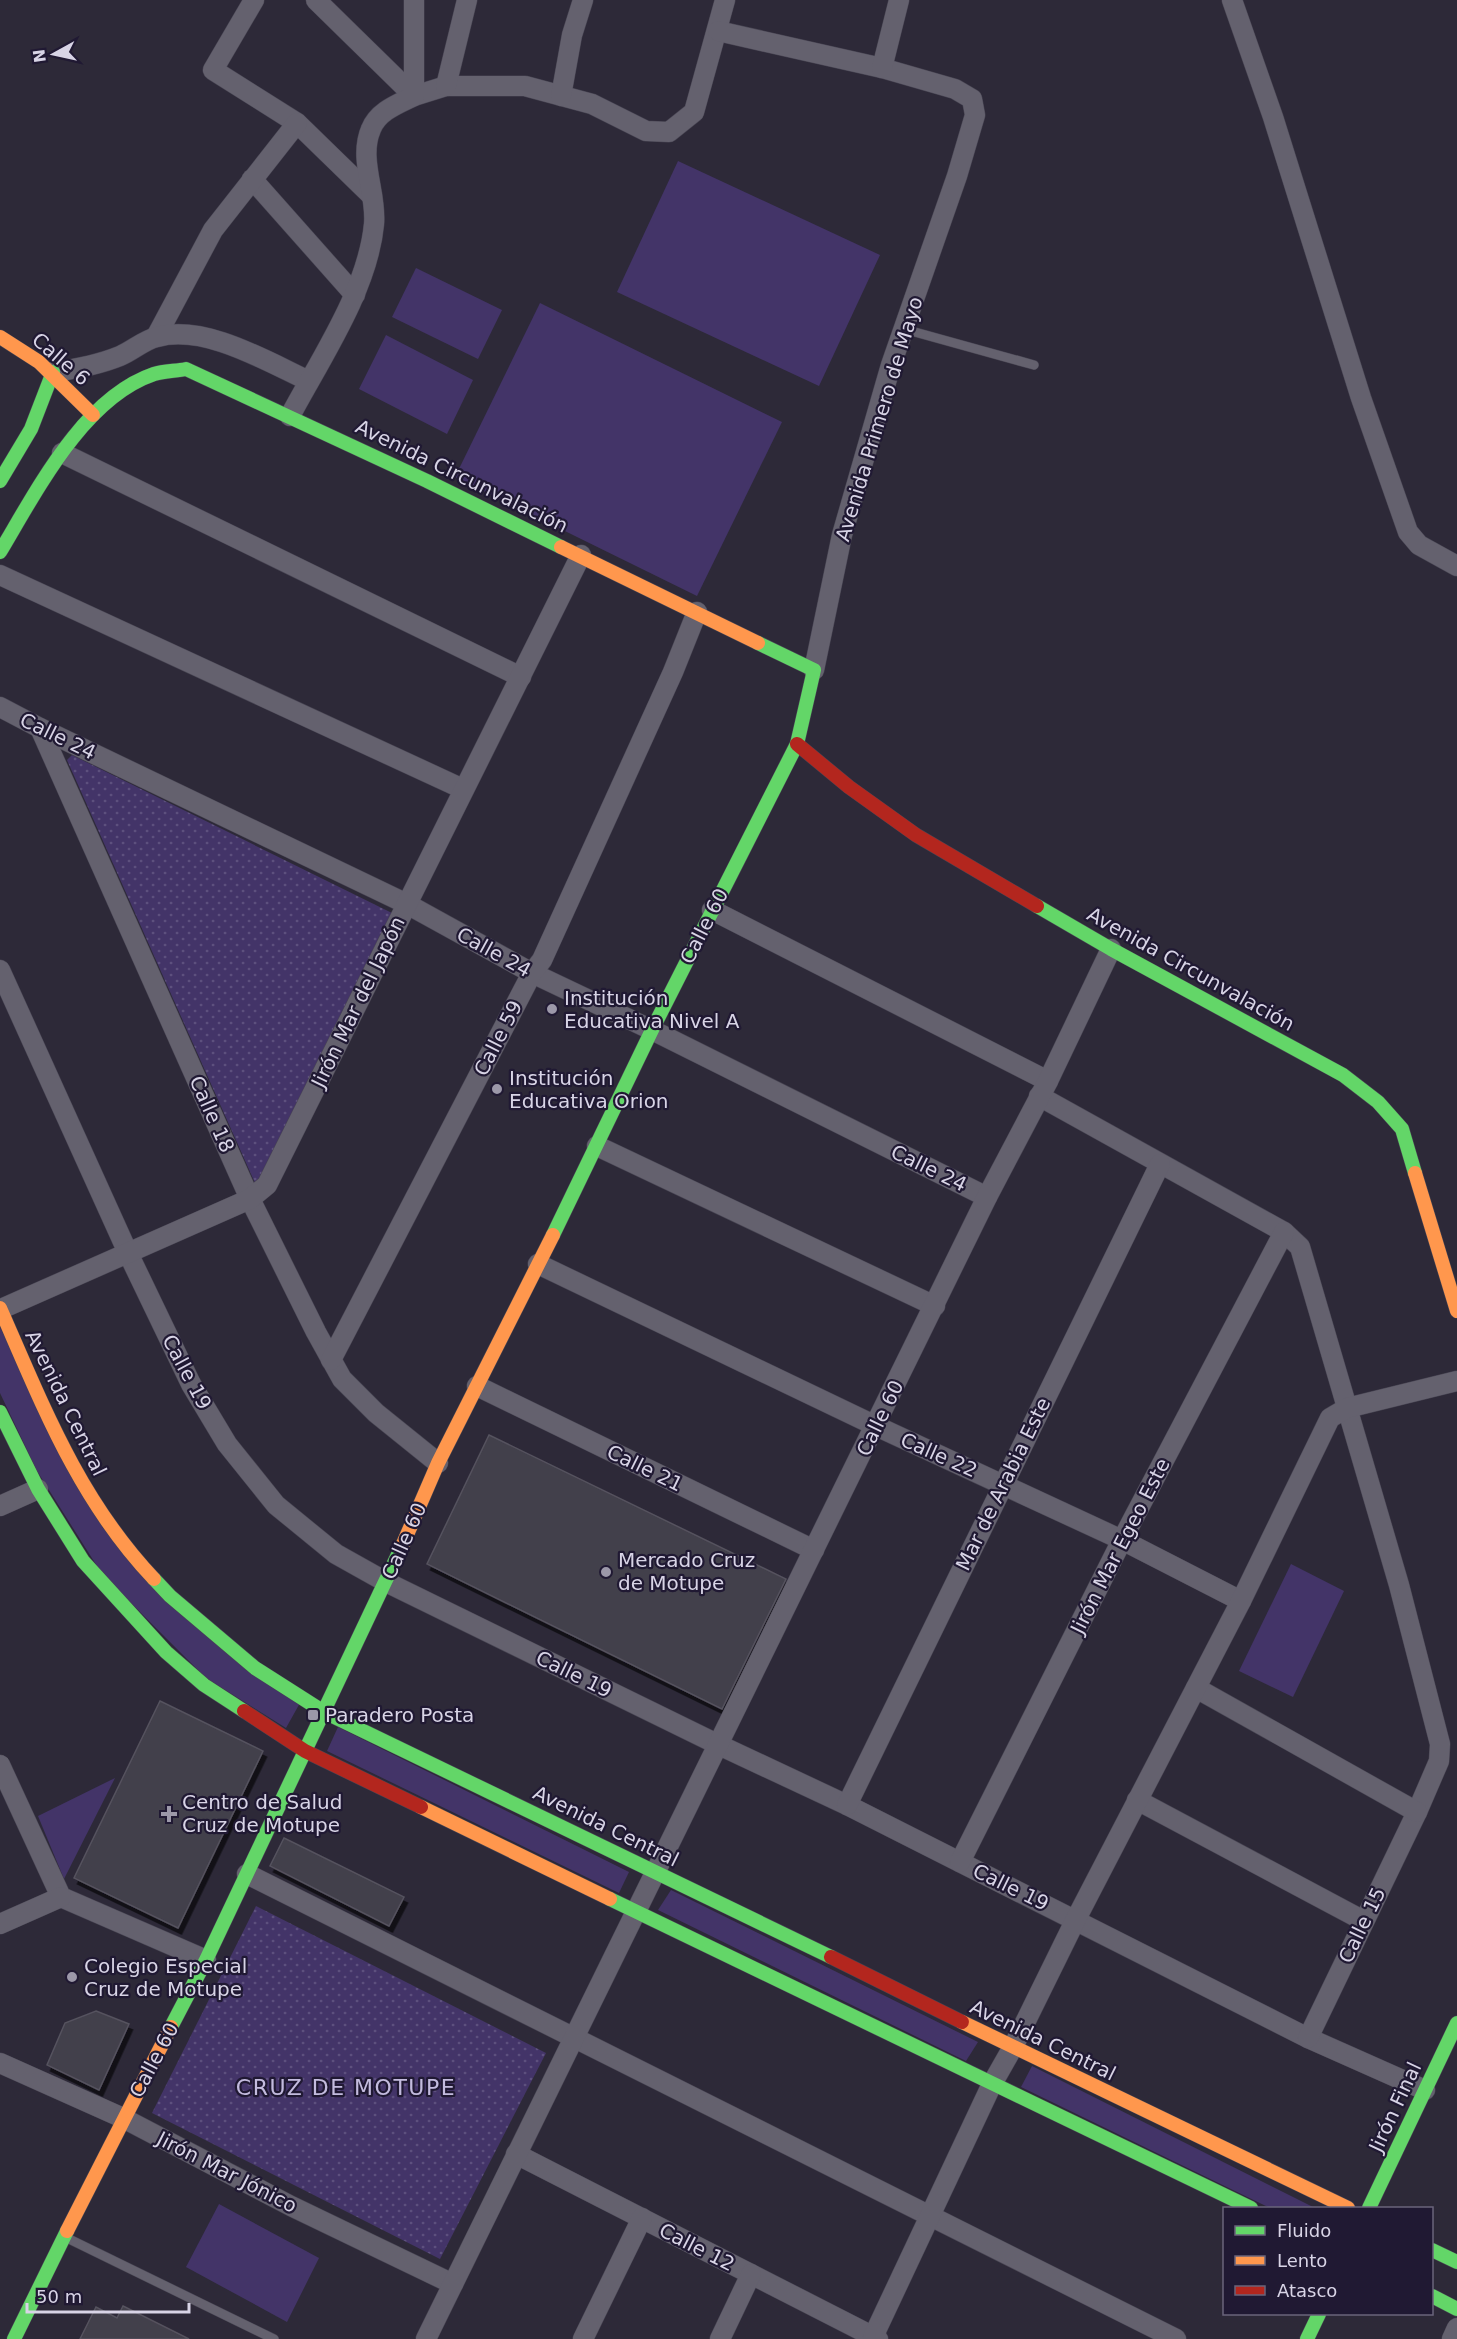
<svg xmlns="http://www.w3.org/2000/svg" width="1457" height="2339" viewBox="0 0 1457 2339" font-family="'DejaVu Sans',sans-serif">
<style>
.green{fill:#433468}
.park{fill:url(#park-dots)}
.building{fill:#423f4b;stroke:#55525e;stroke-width:1.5;filter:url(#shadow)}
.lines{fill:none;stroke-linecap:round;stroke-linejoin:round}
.lane-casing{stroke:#484553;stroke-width:10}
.street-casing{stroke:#484553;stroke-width:21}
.fast-casing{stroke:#484553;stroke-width:15}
.slow-casing{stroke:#484553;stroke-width:15}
.jam-casing{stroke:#484553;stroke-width:15}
.lane{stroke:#64616e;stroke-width:9}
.street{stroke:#64616e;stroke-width:20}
.fast{stroke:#63d668;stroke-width:14}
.slow{stroke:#ff974d;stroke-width:14}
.jam{stroke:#b3261e;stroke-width:14}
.poi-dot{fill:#9c98a9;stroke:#201933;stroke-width:2}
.labels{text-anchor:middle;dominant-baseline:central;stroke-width:4.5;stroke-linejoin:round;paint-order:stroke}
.street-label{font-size:20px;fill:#d8d4e6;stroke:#201933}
.poi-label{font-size:20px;fill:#d8d4e6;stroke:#201933;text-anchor:start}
.quarter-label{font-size:22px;letter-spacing:1.5px;fill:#c3bbde;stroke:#201933}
</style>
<defs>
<pattern id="park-dots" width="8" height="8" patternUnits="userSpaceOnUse" patternTransform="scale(1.5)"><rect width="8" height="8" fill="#433468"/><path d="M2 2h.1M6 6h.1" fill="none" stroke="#5d507e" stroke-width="1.8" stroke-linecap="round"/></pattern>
<filter id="shadow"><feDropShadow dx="3.5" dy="6" stdDeviation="0" flood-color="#0009"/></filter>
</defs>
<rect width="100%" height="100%" fill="#2d2938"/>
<!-- green -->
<g class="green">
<path d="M678,161L880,255L819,386L617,292Z"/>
<path d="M416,268L502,310L478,359L392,317Z"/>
<path d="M540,303L782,422L697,596L455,477Z"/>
<path d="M386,335L473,380L447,434L359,389Z"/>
<path d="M0,1327L103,1528L300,1703L286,1728L206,1678L102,1574L37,1471L0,1393Z"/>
<path d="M1291,1564L1344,1591L1293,1697L1239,1671Z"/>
<path d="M338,1727L629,1872L619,1893L327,1751Z"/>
<path d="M115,1778L64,1879L38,1816Z"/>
<path d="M671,1890L978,2042L966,2061L658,1910Z"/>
<path d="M1032,2066L1315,2208H1270L1021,2087Z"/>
<path d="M219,2204L319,2258L287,2322L186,2267Z"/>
</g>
<!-- park -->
<g class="park">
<path d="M72,755L396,915L261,1182L255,1183L67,760Z"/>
<path d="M256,1906L546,2053L440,2259L152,2113Z"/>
</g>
<!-- building -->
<g class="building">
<path d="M489,1435L786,1579L722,1709L427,1564Z"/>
<path d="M160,1701L263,1751L178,1928L74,1878Z"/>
<path d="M284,1838L404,1897L389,1926L270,1866Z"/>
<path d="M96,2011L129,2024L99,2090L47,2065L65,2023Z"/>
<path d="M123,2306L189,2339H80L96,2307L117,2318Z"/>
</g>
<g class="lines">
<!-- lane casing -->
<g class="lane-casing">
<g id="lane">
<path d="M904,329L1034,365"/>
<path d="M65,2237L274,2339"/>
</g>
</g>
<!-- street casing -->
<g class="street-casing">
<g id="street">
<path d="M254,0L213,70L297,123L372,196"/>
<path d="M316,0L414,96L446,86H525L592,104L646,131L669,132L694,112L725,0"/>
<path d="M1232,0L1273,117L1361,398L1408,532L1419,545L1457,566"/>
<path d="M718,31L882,68L955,89L972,99L975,115L957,176L891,365L842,535L814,670"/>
<path d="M882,68L899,0"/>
<path d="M446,86L467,0"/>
<path d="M561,96L572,35L583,0"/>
<path d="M252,179L355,295"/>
<path d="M156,337L213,230L297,123"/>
<path d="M53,372C76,369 98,365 120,356C132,351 144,340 157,337C205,324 266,361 309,381"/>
<path d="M290,416C321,358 368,289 374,224C377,193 358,159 371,129C378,111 398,104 414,96V0"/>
<path d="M62,453L521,677"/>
<path d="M0,575L463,789"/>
<path d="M0,707L40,728L407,904L532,973L652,1030L987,1197"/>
<path d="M40,728L250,1199L316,1332L342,1379L376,1413L438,1463"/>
<path d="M712,910L1048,1081"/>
<path d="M0,970L128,1253L191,1384L227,1444L276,1505L336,1554L386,1582L719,1745L847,1805L1308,2038L1425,2090"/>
<path d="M1039,1096L1284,1232L1300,1247L1399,1585L1440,1744L1439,1761L1417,1812L1308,2038"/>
<path d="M597,1146L935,1306"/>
<path d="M538,1264L876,1426L1122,1540L1241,1601"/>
<path d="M1,1309L250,1199L267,1185L581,555"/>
<path d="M331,1360L532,973L542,960L673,672L697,612"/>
<path d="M477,1386L814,1550"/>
<path d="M0,1506L38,1489"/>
<path d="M1196,1688L1417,1812"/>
<path d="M0,1765L61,1897L206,1960"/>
<path d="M1137,1800L1364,1921"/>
<path d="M847,1805L1160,1164"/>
<path d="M960,1862L1122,1540L1284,1232"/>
<path d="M247,1874L1176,2339"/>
<path d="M0,1924L61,1897"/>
<path d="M0,2063L123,2118L291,2206L453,2284"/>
<path d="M516,2154L878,2339"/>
<path d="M873,2337L992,2084L1013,2047L1076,1919L1241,1601L1330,1418L1347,1408L1457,1381"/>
<path d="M426,2339L987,1197L1048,1081L1111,949"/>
<path d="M583,2339L642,2218"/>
<path d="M720,2339L751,2274"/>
<path d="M1452,2339L1457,2328"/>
</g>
</g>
<!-- fast casing -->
<g class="fast-casing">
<g id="fast">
<path d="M0,481L31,429L53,372"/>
<path d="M0,552C36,492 83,398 154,374C164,371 176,371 186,369L427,481L561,547"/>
<path d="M1037,906L1111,949L1343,1075L1378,1102L1402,1129L1415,1173"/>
<path d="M553,1235L652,1030L797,744L814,670L758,643"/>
<path d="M0,1412L38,1489L83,1561L166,1652L204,1685L244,1711"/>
<path d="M154,1579L170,1596L255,1668L324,1712L831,1957"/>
<path d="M610,1899L1251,2208"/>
<path d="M171,2027L206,1960L403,1544"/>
<path d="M1369,2208L1457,2023"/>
<path d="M1432,2250L1457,2262"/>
<path d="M1432,2296L1457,2309"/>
<path d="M14,2339L67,2231"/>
<path d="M1307,2339L1319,2314"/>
</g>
</g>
<!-- slow casing -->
<g class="slow-casing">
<g id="slow">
<path d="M0,337L39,362L93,415"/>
<path d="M561,547L758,643"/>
<path d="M1415,1173L1457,1311"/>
<path d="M0,1308C43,1406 79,1500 154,1579"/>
<path d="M403,1544L438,1463L553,1235"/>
<path d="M421,1807L610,1899"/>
<path d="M962,2022L1348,2208"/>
<path d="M67,2231L171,2027"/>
</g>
</g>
<!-- jam casing -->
<g class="jam-casing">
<g id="jam">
<path d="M797,744L849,787L916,835L1037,906"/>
<path d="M244,1711L305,1751L421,1807"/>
<path d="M831,1957L962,2022"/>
</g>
</g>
<!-- lane -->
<use href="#lane" class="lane"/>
<!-- street -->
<use href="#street" class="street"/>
<!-- fast -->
<use href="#fast" class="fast"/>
<!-- slow -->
<use href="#slow" class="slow"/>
<!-- jam -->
<use href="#jam" class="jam"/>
</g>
<!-- markers -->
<g class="poi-dot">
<circle cx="552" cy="1009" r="6"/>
<circle cx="497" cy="1089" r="6"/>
<circle cx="606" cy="1572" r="6"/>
<rect x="307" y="1709" width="12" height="12" rx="3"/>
<path d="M166 1805h6v6h6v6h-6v6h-6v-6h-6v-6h6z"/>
<circle cx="72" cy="1977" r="6"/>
</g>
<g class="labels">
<!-- street labels -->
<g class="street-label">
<text transform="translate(61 359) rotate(41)">Calle 6</text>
<text transform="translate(879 419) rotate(-73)">Avenida Primero de Mayo</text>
<text transform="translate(462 476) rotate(26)">Avenida Circunvalación</text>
<text transform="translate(58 736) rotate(26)">Calle 24</text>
<text transform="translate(704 926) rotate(-63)">Calle 60</text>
<text transform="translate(494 952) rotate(29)">Calle 24</text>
<text transform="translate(1191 969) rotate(29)">Avenida Circunvalación</text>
<text transform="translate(358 1002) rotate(-64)">Jirón Mar del Japón</text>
<text transform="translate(498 1038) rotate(-63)">Calle 59</text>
<text transform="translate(212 1114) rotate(66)">Calle 18</text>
<text transform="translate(929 1168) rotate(26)">Calle 24</text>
<text transform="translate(187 1372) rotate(62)">Calle 19</text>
<text transform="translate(66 1403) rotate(64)">Avenida Central</text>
<text transform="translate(880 1418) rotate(-64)">Calle 60</text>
<text transform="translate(939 1455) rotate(24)">Calle 22</text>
<text transform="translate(645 1468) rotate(26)">Calle 21</text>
<text transform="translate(1003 1484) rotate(-64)">Mar de Arabia Este</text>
<text transform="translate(404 1541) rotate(-66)">Calle 60</text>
<text transform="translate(1120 1546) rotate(-63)">Jirón Mar Egeo Este</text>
<text transform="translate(574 1674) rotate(26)">Calle 19</text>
<text transform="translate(606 1826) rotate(26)">Avenida Central</text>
<text transform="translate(1011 1887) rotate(26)">Calle 19</text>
<text transform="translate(1362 1925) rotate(-64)">Calle 15</text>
<text transform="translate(1043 2040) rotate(26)">Avenida Central</text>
<text transform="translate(154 2060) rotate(-62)">Calle 60</text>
<text transform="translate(1395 2107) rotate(-65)">Jirón Final</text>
<text transform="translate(227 2172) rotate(27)">Jirón Mar Jónico</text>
<text transform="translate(697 2247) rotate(27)">Calle 12</text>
</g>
<!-- poi labels -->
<g class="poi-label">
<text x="564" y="998">Institución<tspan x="564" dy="23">Educativa Nivel A</tspan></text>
<text x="509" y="1078">Institución<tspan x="509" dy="23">Educativa Orion</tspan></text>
<text x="618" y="1560">Mercado Cruz<tspan x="618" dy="23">de Motupe</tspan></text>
<text x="325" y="1715">Paradero Posta</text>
<text x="182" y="1802">Centro de Salud<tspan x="182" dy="23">Cruz de Motupe</tspan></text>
<text x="84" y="1966">Colegio Especial<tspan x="84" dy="23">Cruz de Motupe</tspan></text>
</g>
<!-- quarter labels -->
<g class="quarter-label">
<text x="346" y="2087">CRUZ DE MOTUPE</text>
</g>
</g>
<!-- legend -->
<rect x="1223" y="2207" width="210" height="108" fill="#201933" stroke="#6a647b" stroke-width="1.5"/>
<rect x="1235" y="2226" width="30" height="9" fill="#63d668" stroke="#6a647b" stroke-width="1.5"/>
<text x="1277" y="2237" font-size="18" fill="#d8d4e6">Fluido</text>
<rect x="1235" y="2256" width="30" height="9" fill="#ff974d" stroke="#6a647b" stroke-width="1.5"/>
<text x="1277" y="2267" font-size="18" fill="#d8d4e6">Lento</text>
<rect x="1235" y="2286" width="30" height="9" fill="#b3261e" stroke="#6a647b" stroke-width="1.5"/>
<text x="1277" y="2297" font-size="18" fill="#d8d4e6">Atasco</text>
<!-- north arrow -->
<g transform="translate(54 54) rotate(262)" stroke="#201933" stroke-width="4.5" paint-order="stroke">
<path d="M0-4.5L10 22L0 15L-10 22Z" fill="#d8d4e6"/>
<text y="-9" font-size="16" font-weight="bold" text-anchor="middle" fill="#d8d4e6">N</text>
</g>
<!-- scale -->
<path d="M27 2303v9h162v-9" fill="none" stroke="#d8d4e6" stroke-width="3"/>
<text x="36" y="2303" font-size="18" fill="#d8d4e6" stroke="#201933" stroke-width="4.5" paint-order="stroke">50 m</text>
</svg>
